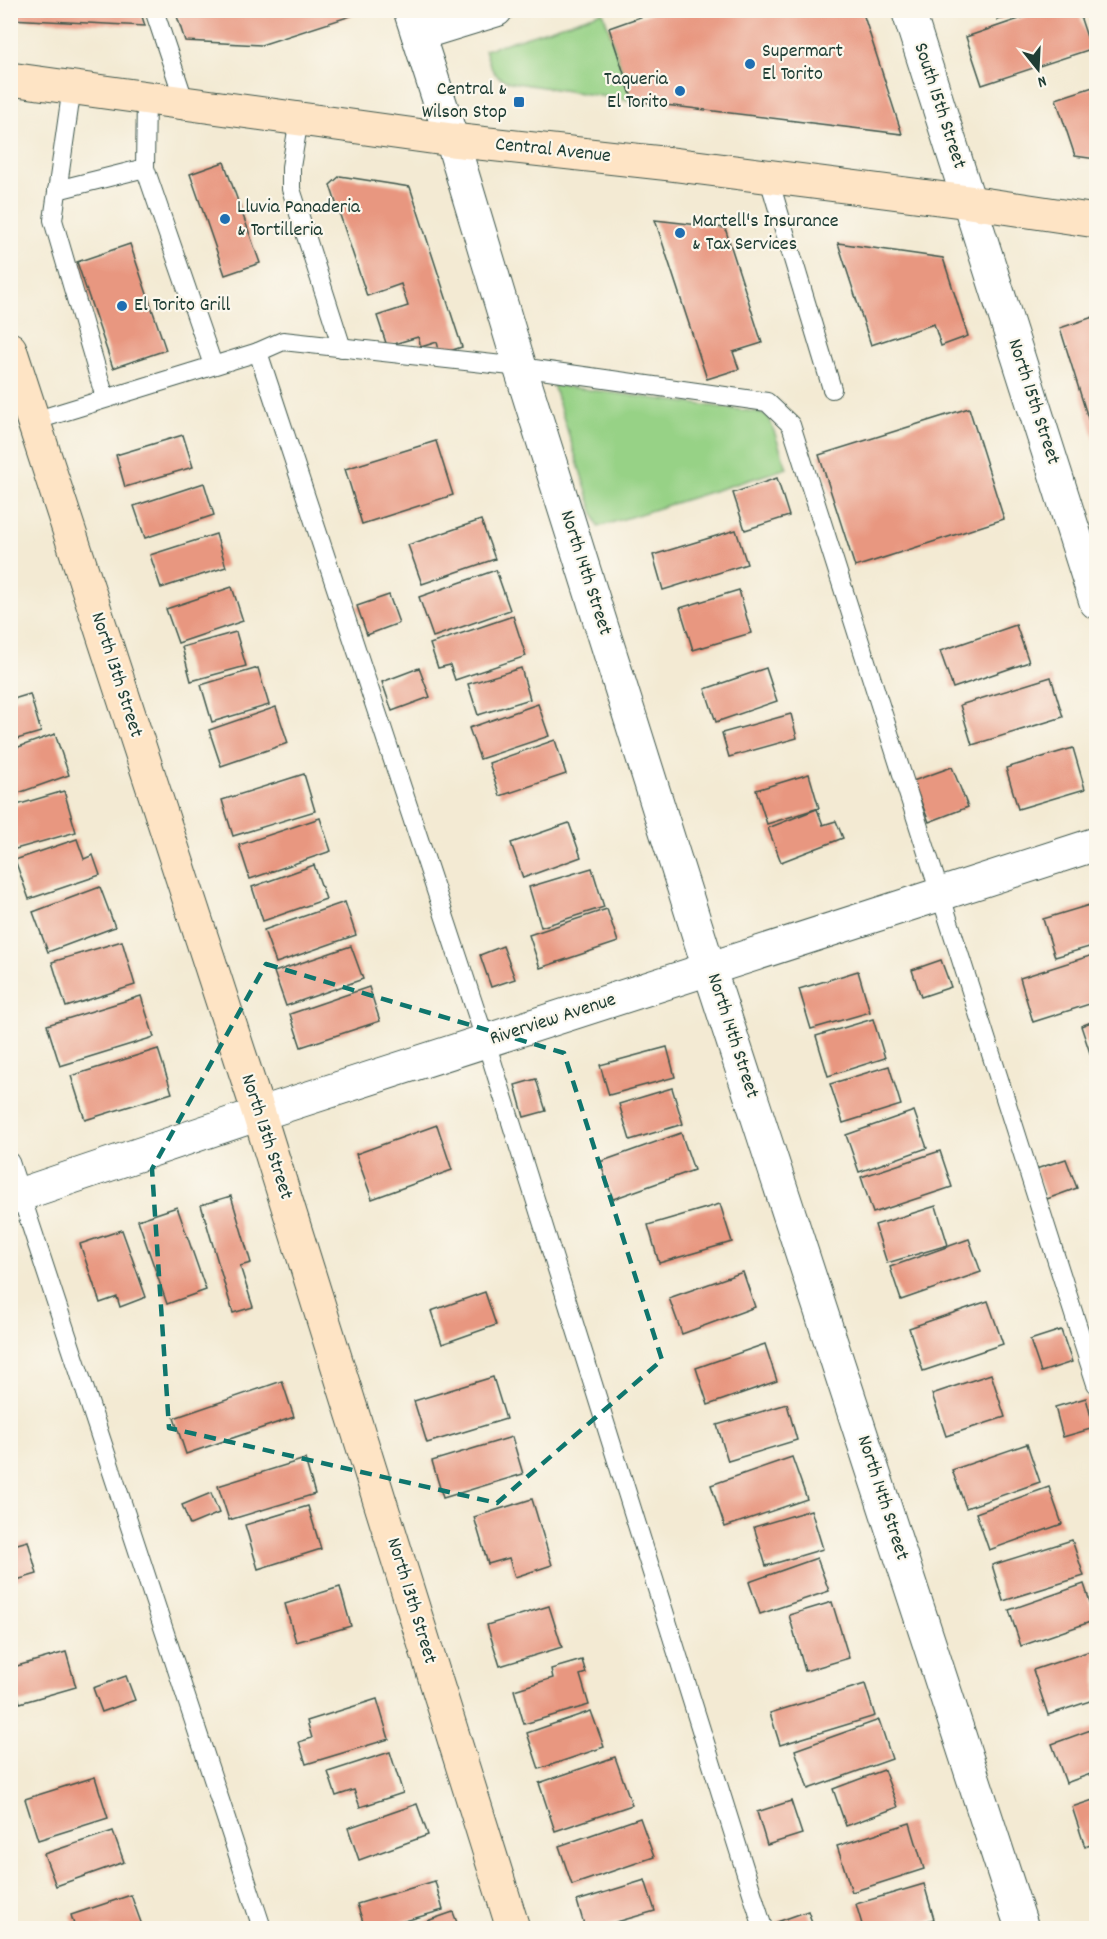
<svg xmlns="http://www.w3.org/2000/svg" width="1107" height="1939" viewBox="0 0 1107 1939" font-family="Dekko,sans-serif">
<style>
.green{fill:#97d286;stroke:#5b885d;stroke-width:1.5}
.building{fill:#e89780}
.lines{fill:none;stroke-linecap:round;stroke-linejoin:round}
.lane-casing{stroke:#3f574c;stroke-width:20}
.street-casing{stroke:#3f574c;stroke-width:35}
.secondary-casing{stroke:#3f574c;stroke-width:35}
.lane{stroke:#fff;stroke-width:18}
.street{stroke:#fff;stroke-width:33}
.secondary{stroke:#fee4c5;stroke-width:33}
.marked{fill:none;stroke:#0f766e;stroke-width:4.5;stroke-dasharray:12 8;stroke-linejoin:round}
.poi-dot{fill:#1f6fb2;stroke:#fbf7ec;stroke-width:2}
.labels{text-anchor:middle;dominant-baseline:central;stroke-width:4.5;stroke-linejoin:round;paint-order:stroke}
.poi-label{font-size:20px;fill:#1f3d34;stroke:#fbf7ec;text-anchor:start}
.street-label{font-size:20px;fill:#1f3d34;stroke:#fbf7ec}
</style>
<rect width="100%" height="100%" fill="#fbf7ec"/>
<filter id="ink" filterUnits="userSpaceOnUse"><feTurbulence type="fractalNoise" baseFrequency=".0167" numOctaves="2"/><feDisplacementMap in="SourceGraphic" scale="12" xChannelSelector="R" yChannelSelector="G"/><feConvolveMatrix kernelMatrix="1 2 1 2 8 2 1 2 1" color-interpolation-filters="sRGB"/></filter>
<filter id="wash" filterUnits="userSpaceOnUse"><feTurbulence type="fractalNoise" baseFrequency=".008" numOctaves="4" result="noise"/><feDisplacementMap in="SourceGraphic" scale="24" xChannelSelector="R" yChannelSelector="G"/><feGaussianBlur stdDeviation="1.35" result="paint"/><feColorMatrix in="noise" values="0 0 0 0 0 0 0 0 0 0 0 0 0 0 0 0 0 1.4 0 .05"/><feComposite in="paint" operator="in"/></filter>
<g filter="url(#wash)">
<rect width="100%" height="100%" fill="#f3ead3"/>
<!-- green -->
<g class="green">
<path d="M603,12L633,101L510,82C491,76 491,67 485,50Z"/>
<path d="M553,385L757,412L769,417L787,468L598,527Z"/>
</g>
<g id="blocks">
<!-- building -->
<g class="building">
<path d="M10,10H140L145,26L10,19Z"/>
<path d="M175,10H356L354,15L261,45L185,41Z"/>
<path d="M660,10H862L902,134L633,101L609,28Z"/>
<path d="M995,10H1028V11L998,20Z"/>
<path d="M1045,10H1078L1091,49L982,85L966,37Z"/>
<path d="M1096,86V159L1075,156L1056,99Z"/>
<path d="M224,162L260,263L225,275L190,174Z"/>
<path d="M340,176L410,187L462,347L440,354L437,342L421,347L418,337L387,346L377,316L408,306L401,284L367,296L330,185Z"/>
<path d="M655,220L725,228L762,343L733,352L739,369L707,379Z"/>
<path d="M838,243L943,258L968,336L941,346L934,324L871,345Z"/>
<path d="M130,244L166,350L113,368L77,262Z"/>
<path d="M1096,316V444L1060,328Z"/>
<path d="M969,408L1004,519L855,567L819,455Z"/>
<path d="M183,435L193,467L125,487L116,455Z"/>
<path d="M436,441L453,495L362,524L345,469Z"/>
<path d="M777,478L789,516L745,530L733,493Z"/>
<path d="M204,483L214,515L145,538L134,506Z"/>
<path d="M481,520L495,559L422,584L408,545Z"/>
<path d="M736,530L747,564L663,590L653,555Z"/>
<path d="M216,534L226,567L161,588L150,555Z"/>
<path d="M496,570L510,610L433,637L419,597Z"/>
<path d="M232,587L243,621L178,643L166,609Z"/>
<path d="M739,590L751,633L693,650L680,608Z"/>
<path d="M389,595L399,623L367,635L357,606Z"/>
<path d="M513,616L526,656L455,680L450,665L438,668L430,644Z"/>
<path d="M1016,625L1029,662L953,688L940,651Z"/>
<path d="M236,632L246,666L191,681L182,647Z"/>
<path d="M258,668L269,705L212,722L201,685Z"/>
<path d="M419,668L430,697L392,711L382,682Z"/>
<path d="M521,668L530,699L478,715L468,684Z"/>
<path d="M766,668L777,701L716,722L705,689Z"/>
<path d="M1051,677L1063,717L972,745L960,705Z"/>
<path d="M30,694L41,732L10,741V700Z"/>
<path d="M538,704L549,736L480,759L469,728Z"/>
<path d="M276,707L288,743L221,766L209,730Z"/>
<path d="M791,714L797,738L729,757L722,733Z"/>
<path d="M55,734L69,775L10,796V750Z"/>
<path d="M555,740L566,774L500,796L489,763Z"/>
<path d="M1073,748L1085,789L1018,809L1006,768Z"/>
<path d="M952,767L968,807L929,822L913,781Z"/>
<path d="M304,774L315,811L233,836L222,800Z"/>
<path d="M809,774L819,808L767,824L756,790Z"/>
<path d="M64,791L76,832L12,850L10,807Z"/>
<path d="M817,809L823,825L836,821L843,838L781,862L768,828Z"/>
<path d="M320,818L331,851L250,879L239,845Z"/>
<path d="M569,823L581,857L523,878L511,843Z"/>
<path d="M77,839L84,859L93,855L100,875L29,899L15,860Z"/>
<path d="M314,865L326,899L263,921L252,887Z"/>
<path d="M592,868L604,907L541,927L529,887Z"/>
<path d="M100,887L115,927L48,952L33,912Z"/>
<path d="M345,902L356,935L276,963L264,930Z"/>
<path d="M1096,903V945L1055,957L1043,919Z"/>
<path d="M607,909L618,942L540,968L529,935Z"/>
<path d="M122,941L135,985L66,1007L52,962Z"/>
<path d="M351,946L363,979L286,1006L274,972Z"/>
<path d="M503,946L515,979L491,987L480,955Z"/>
<path d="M1096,954V1002L1033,1022L1020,978Z"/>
<path d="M941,960L951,987L921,997L912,970Z"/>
<path d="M858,971L870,1012L811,1029L799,989Z"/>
<path d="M369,987L380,1021L301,1047L290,1014Z"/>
<path d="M141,996L154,1037L60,1066L47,1025Z"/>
<path d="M873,1019L885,1058L828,1076L816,1036Z"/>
<path d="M1096,1020V1064L1094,1065L1081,1026Z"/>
<path d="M667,1047L675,1077L609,1095L600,1065Z"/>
<path d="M158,1049L172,1093L85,1120L71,1076Z"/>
<path d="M889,1066L901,1105L843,1123L830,1084Z"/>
<path d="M536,1079L546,1111L524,1117L515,1085Z"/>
<path d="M672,1088L683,1124L630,1140L619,1104Z"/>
<path d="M914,1111L927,1148L859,1172L846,1135Z"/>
<path d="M437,1125L452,1170L372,1199L356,1154Z"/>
<path d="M681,1133L694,1170L613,1199L600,1162Z"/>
<path d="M940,1151L952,1187L873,1213L861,1177Z"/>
<path d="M1066,1159L1077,1188L1047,1199L1036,1169Z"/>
<path d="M231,1196L251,1263L240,1266L253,1307L233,1313L201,1205Z"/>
<path d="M720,1204L732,1242L659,1263L648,1225Z"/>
<path d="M936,1206L948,1245L887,1263L875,1225Z"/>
<path d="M177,1207L206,1290L167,1304L138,1220Z"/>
<path d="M122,1230L146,1297L120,1307L117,1297L100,1303L80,1244Z"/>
<path d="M969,1239L981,1272L901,1300L890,1267Z"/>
<path d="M743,1272L755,1307L682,1334L669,1298Z"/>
<path d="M485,1292L496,1325L442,1344L431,1311Z"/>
<path d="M988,1301L1003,1344L923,1371L909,1328Z"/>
<path d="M1061,1330L1072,1362L1041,1372L1030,1340Z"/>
<path d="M765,1344L777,1381L708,1405L696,1368Z"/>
<path d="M991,1374L1005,1417L946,1436L932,1394Z"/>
<path d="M493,1377L506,1419L427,1443L414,1401Z"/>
<path d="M282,1381L294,1417L186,1454L174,1418Z"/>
<path d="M1086,1398L1094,1428L1063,1437L1055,1407Z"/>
<path d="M787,1404L797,1440L728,1461L717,1425Z"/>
<path d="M512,1437L523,1474L443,1498L432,1461Z"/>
<path d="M1027,1444L1040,1482L966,1508L952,1470Z"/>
<path d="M792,1457L807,1499L725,1527L711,1485Z"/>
<path d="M305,1459L315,1494L229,1520L218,1486Z"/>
<path d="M1049,1487L1062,1524L989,1550L976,1513Z"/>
<path d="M211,1493L219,1513L190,1525L182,1505Z"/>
<path d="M532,1499L552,1565L515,1577L509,1558L488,1564L474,1517Z"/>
<path d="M308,1506L321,1549L258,1569L245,1525Z"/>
<path d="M811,1510L823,1549L766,1566L754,1527Z"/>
<path d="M1072,1540L1084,1576L1003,1601L992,1565Z"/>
<path d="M28,1541L37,1574L10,1582V1546Z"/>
<path d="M817,1558L829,1591L760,1614L749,1582Z"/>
<path d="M1084,1584L1096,1620L1021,1646L1009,1610Z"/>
<path d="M340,1587L351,1626L296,1642L285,1604Z"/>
<path d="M832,1602L849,1658L805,1671L789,1615Z"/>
<path d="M549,1606L562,1647L500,1666L487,1625Z"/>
<path d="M1096,1649V1699L1048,1715L1033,1670Z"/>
<path d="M66,1652L76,1687L20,1703L10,1668Z"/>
<path d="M582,1660L586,1673L580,1675L589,1705L524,1724L514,1690L553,1678L551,1669Z"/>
<path d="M126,1676L135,1700L102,1712L93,1688Z"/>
<path d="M865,1684L875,1716L780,1745L770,1713Z"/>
<path d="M377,1699L389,1739L306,1764L299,1742L312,1738L307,1721Z"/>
<path d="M591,1711L604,1747L539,1769L527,1733Z"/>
<path d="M879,1720L892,1759L808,1789L795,1750Z"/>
<path d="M1096,1728V1772L1066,1783L1052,1744Z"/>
<path d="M390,1752L403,1793L360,1807L354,1790L336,1796L328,1772Z"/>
<path d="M615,1757L632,1805L555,1831L539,1783Z"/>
<path d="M884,1770L898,1807L846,1826L833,1789Z"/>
<path d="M95,1777L108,1818L38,1840L25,1799Z"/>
<path d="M1096,1799V1843L1085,1847L1072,1807Z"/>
<path d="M791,1801L802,1834L767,1845L757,1812Z"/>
<path d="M417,1804L428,1835L359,1860L348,1828Z"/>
<path d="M640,1818L654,1857L572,1885L559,1846Z"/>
<path d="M910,1823L924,1869L852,1892L837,1846Z"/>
<path d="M113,1831L124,1862L56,1886L44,1854Z"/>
<path d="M645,1880L655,1911L596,1928H585L577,1901Z"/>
<path d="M435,1881L443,1910L381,1928H365L357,1904Z"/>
<path d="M924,1884L934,1919L903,1928H863L856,1904Z"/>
<path d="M131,1895L143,1928H75L71,1915Z"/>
<path d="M808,1911L814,1928H779L777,1922Z"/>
<path d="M453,1912L459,1928H407Z"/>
</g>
</g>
</g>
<g filter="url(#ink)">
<use href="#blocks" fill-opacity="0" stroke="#3f574c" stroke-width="1.5"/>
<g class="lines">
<!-- lane casing -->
<g class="lane-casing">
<g id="lane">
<path d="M154,10L185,103"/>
<path d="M72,87L53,220L105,398"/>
<path d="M146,97L145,168L213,365"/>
<path d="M299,119L291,167V189L342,348"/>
<path d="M768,176L832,389"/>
<path d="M57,190L145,168"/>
<path d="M34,421L258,352"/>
<path d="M10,1162L262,1928"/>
<path d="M763,1928L486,1042L258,352L283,341L520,367L767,402L791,425L1096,1384"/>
</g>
</g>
<!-- street casing -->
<g class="street-casing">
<g id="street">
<path d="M410,10L452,140L520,367L709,968L1022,1928"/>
<path d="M908,10L1096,602"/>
<path d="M418,34L496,10"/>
<path d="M10,1198L259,1114L1096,844"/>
</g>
</g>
<!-- secondary casing -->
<g class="secondary-casing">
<g id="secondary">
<path d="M10,79L452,140L671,164L969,202L1096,221"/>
<path d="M10,349L259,1114L513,1928"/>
</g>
</g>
<!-- lane -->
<use href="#lane" class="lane"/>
<!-- street -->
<use href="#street" class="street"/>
<!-- secondary -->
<use href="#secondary" class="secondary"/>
</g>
</g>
<!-- marked area -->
<path class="marked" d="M266,964L564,1053L662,1360L497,1503L169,1428L152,1169Z"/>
<!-- markers -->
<g class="poi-dot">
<circle cx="750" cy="64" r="6"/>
<circle cx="680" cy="91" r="6"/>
<rect x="513" y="96" width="12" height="12" rx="3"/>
<circle cx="225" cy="219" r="6"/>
<circle cx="680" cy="233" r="6"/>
<circle cx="122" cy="306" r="6"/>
</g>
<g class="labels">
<!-- poi labels -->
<g class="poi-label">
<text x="762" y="52">Supermart<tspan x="762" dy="23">El Torito</tspan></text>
<text x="668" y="80" text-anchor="end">Taqueria<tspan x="668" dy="23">El Torito</tspan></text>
<text x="507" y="90" text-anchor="end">Central &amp;<tspan x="507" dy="23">Wilson Stop</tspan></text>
<text x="237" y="208">Lluvia Panaderia<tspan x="237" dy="23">&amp; Tortilleria</tspan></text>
<text x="692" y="222">Martell's Insurance<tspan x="692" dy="23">&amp; Tax Services</tspan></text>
<text x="134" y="306">El Torito Grill</text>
</g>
<!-- street labels -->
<g class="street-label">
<text transform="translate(939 106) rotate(72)">South 15th Street</text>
<text transform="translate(553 151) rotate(6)">Central Avenue</text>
<text transform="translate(1033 402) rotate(72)">North 15th Street</text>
<text transform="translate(585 573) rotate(72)">North 14th Street</text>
<text transform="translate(116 675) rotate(72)">North 13th Street</text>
<text transform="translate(553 1020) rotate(-18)">Riverview Avenue</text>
<text transform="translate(732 1036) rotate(72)">North 14th Street</text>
<text transform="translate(266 1137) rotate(72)">North 13th Street</text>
<text transform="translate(882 1498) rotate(72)">North 14th Street</text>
<text transform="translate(411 1601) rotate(73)">North 13th Street</text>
</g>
</g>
<!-- margin -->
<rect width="1107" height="1939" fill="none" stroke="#fbf7ec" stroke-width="36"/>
<!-- north arrow -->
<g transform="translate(1038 69) rotate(162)" stroke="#fbf7ec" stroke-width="4.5" paint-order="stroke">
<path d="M0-4.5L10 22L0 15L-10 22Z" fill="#1f3d34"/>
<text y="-9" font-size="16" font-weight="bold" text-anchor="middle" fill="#1f3d34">N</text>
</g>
</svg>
